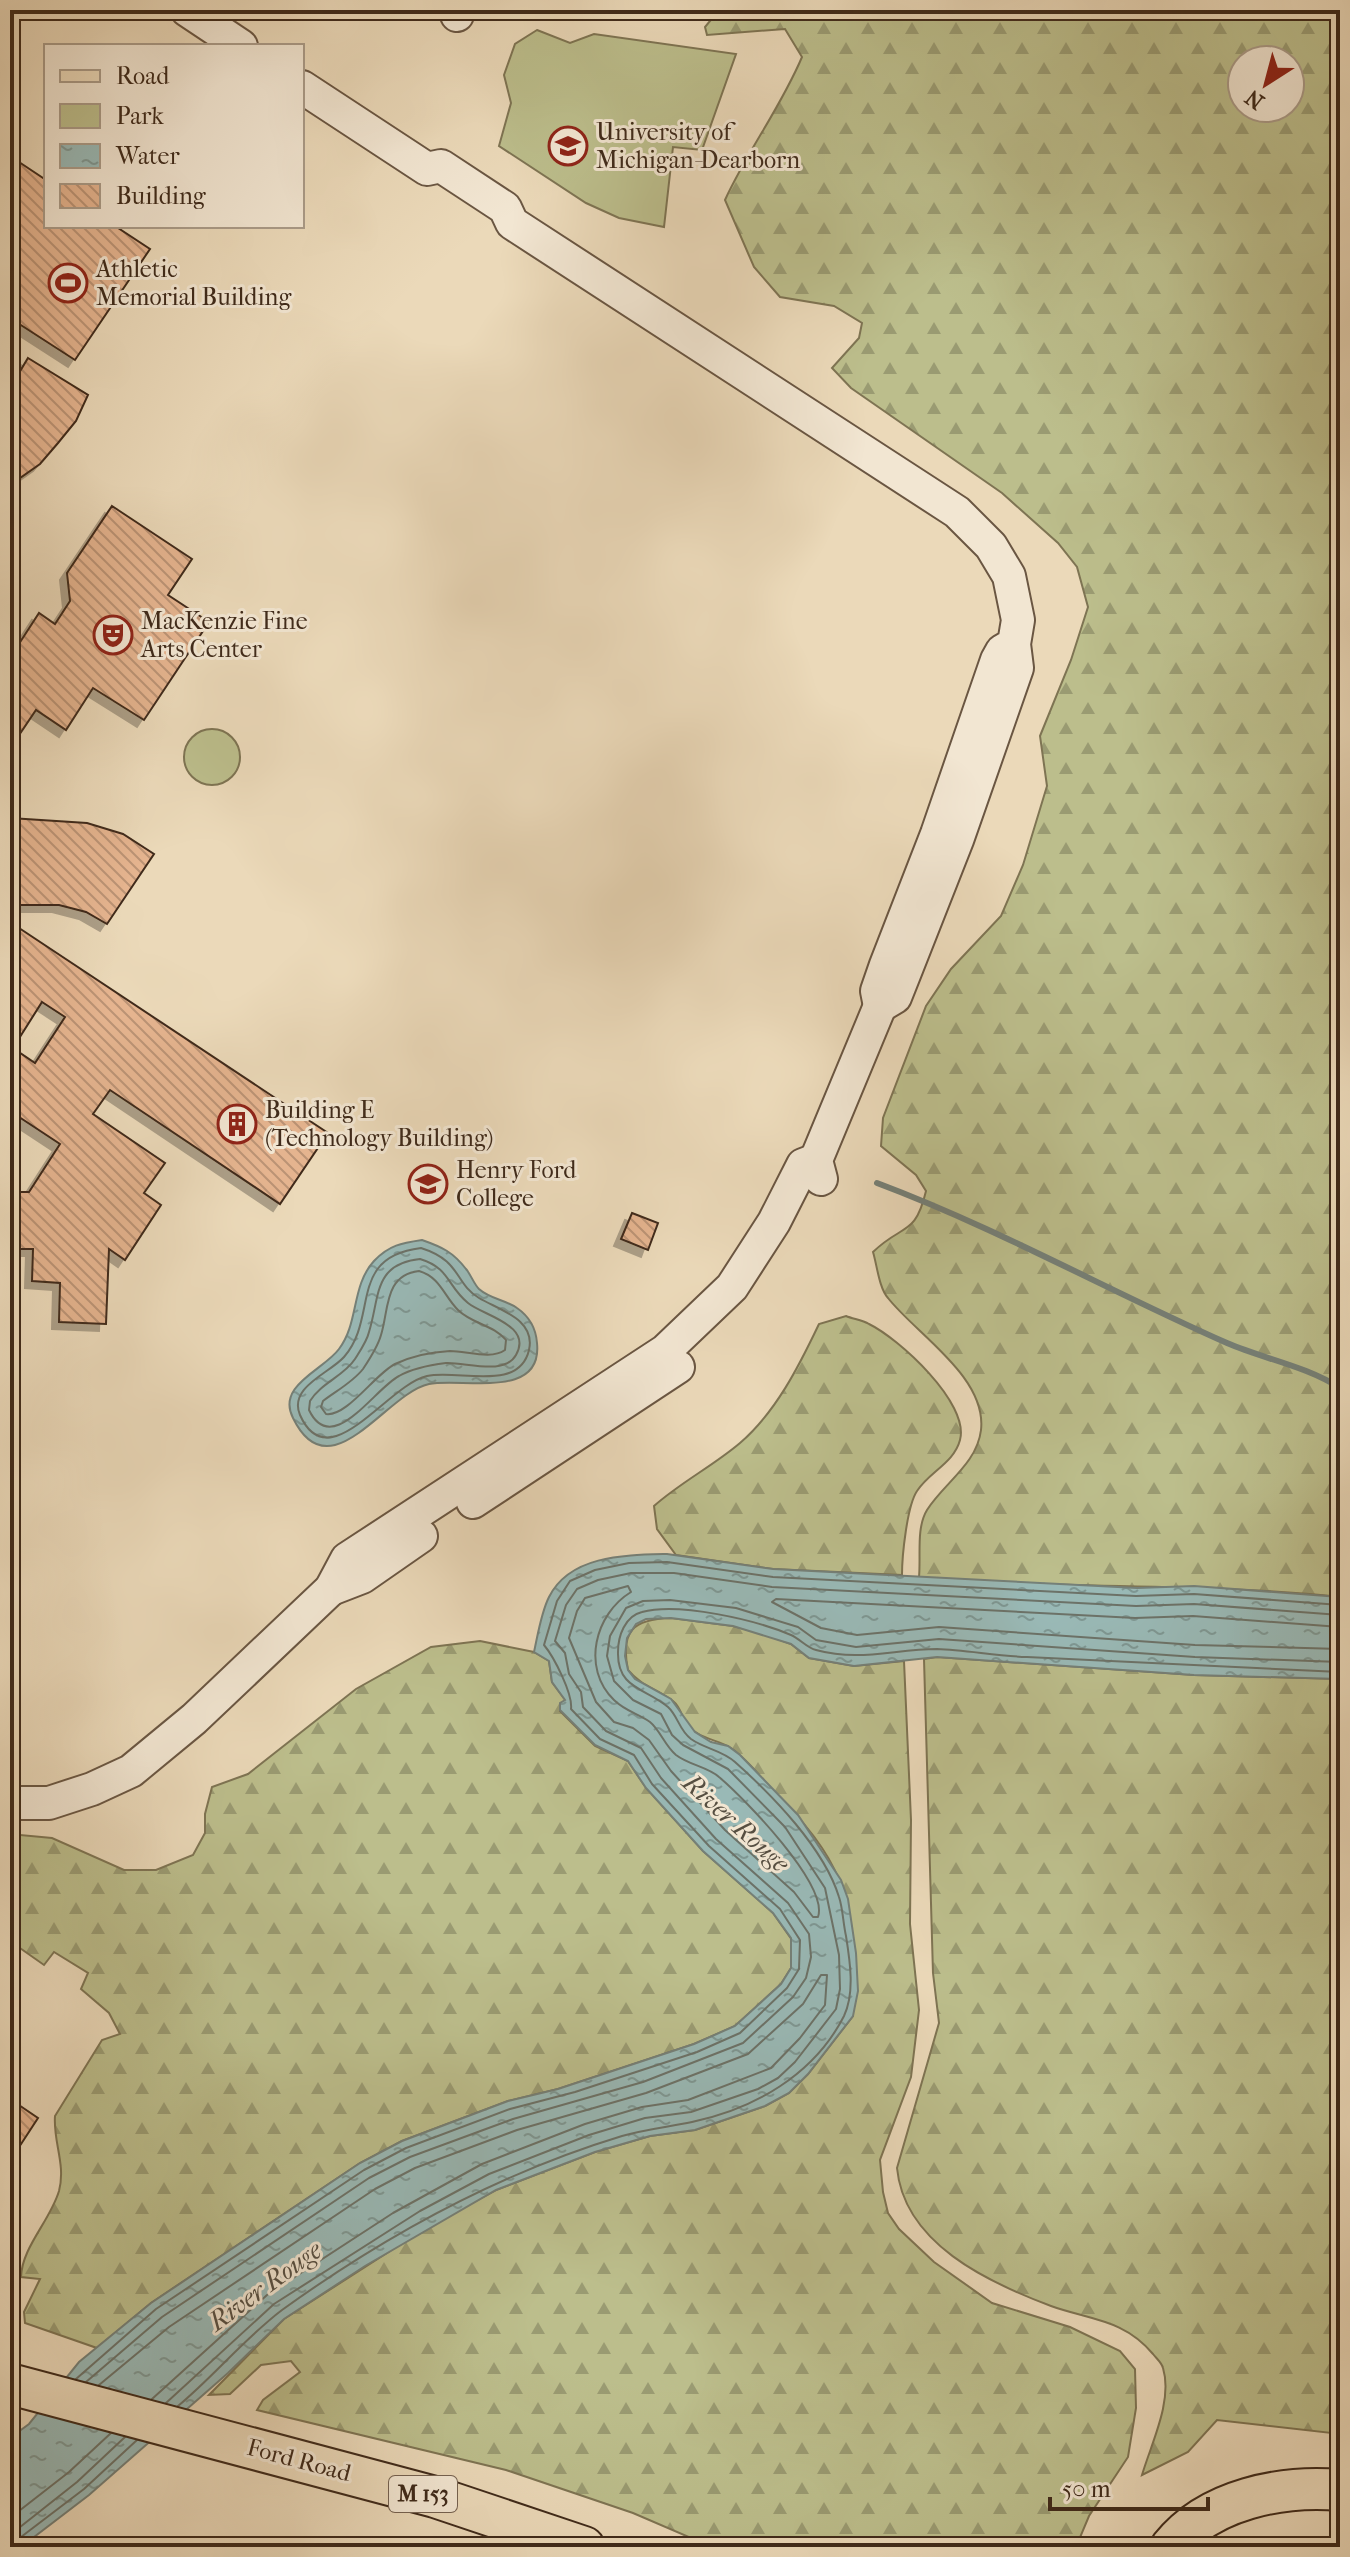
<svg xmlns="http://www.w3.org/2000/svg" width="1350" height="2557" viewBox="0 0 1350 2557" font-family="'IM FELL French Canon',serif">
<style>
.forest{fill:url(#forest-firs);stroke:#7e7453;stroke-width:2;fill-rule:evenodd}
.green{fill:#bcbe8c;stroke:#7e7453;stroke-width:2}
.water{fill:url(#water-ripples);stroke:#758078;stroke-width:2}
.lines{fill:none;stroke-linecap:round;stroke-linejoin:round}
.shore{stroke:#6c7268;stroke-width:2}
.stream{stroke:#758078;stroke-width:6}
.building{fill:url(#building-back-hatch);stroke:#3f2a1a;stroke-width:2;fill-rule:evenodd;filter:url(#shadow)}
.minor-casing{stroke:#6a5642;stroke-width:36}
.major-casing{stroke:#3f2a1a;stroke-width:44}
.minor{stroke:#f2e6d2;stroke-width:32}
.major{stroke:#ebd9b9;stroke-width:40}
.labels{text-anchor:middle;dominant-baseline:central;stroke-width:6;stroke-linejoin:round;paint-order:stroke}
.shield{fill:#f2e6d2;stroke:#756251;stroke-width:2}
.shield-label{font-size:22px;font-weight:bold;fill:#3f2a1a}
.poi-label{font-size:24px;fill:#3f2a1a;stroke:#f2e6d2;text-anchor:start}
.street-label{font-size:24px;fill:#3f2a1a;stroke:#f2e6d2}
.water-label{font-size:26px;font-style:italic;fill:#564e41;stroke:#f2e6d2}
</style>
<defs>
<pattern id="forest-firs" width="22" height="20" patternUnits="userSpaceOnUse" patternTransform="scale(2)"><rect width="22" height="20" fill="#bcbe8c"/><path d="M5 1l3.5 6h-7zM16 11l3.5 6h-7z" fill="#9a9b72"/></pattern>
<pattern id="water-ripples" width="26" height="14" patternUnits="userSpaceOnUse" patternTransform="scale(2)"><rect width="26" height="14" fill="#99b9b6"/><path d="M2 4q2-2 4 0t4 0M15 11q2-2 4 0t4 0" fill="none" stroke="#7e9793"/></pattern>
<pattern id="building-back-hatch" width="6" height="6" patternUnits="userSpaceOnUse" patternTransform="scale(2)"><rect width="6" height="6" fill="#e5b48f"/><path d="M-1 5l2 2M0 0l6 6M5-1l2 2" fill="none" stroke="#bb9374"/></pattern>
<filter id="shadow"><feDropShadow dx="-7" dy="7" stdDeviation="0" flood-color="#0004"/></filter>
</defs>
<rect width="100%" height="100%" fill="#ebd9b9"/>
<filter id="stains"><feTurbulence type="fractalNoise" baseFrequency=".0025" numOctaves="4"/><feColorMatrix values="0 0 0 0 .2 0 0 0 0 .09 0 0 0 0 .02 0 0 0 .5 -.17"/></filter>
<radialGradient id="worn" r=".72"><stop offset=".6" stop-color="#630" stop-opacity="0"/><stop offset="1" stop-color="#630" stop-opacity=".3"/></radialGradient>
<!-- forest -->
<g class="forest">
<path d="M719,10H1340V1597C1200,1582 1059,1590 919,1577C921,1556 916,1528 927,1510C944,1483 977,1464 981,1430C987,1377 916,1334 888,1298C879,1288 877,1265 873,1252C903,1223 915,1237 926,1191L916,1175L881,1146L883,1118L926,1006L951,969L1001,916L1023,865L1047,786L1040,736L1071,660L1088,607L1077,567L1058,543L1002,493L851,388L832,368L859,338L862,323L834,306L780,297L754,267L725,200C748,150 781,107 802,57L785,29L707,35L705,27ZM1242,60H1290V108H1242Z"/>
<path d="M846,1316C853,1319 862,1320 869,1324C898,1338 970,1403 960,1440C954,1463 929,1472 917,1491C907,1506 902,1556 902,1575L773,1569L676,1555L657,1529L654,1506C681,1482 713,1466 740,1443C776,1412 799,1366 819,1324Z"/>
<path d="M671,1618L733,1626L764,1634L791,1644L809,1658L854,1666L904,1661L911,1820L910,1924L919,2010L911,2077L880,2160L883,2192L888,2213L899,2229L934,2262L992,2303L1070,2327L1120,2351L1135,2369L1136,2408L1128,2457L1089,2516L1076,2547H712L633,2513L506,2470L257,2410L263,2400L300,2372L291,2361L261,2365L230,2394L209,2395L284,2319L429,2226L496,2190L595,2152L650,2136L695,2130L765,2106L789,2093L808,2074L853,2016C851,1914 858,1878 782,1800C765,1783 751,1762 731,1748C717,1739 701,1740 688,1726C681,1718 682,1708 673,1701C658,1689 641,1686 628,1670C620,1631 633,1619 671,1618Z"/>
<path d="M480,1641L534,1652L549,1661L552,1682L566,1701L560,1711L595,1746L628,1761L646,1788L703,1851L773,1913L792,1940L791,1968L781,1984L735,2026L694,2044L558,2089L508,2101L402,2141L360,2163L151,2303L97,2348L25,2323L24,2312L40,2279L21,2277C22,2247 50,2221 59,2191C66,2164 53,2142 55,2116L102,2040L120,2034L109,2013L81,1989L88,1973L54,1952L44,1965L10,1941V1834L52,1838L124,1870H156L193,1855L205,1833V1814L212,1787L248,1774L356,1689L431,1647Z"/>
<path d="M937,1657L1194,1675L1340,1679V2434L1217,2420L1188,2452L1142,2475C1151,2444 1173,2401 1163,2368C1162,2363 1156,2358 1153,2354C1124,2319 1090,2320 1051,2306C987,2282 904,2243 897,2168L939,2023L933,1973L924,1659Z"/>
</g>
<!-- green -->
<g class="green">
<path d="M537,30L570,43L594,34L736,54L702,150L673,147L664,227L619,218L586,203L499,146L511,103L504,75L515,44Z"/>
<circle cx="212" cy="757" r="28"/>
</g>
<!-- water -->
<g class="water">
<path d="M422,1240C442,1247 453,1252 466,1269C471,1275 474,1284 479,1289C490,1299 506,1300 517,1308C530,1317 536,1329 537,1343C543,1401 460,1377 429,1384C386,1393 330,1494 293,1418C276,1385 324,1370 339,1349C359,1323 351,1286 374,1261C389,1245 402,1243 422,1240Z"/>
<path d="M667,1554L773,1569L1137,1588L1194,1586L1340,1597V1679L1194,1675L937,1657L854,1666L809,1658L791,1644L733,1626L671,1618L646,1619L636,1624L627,1638L625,1656L628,1670L635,1679L671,1699L695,1732L711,1742L728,1746L740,1755L798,1815L841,1880L848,1899L856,1953L858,1991L853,2016L808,2074L789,2093L765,2106L695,2130L650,2136L595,2152L496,2190L365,2266L284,2319L228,2373L89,2495L21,2547H10V2438L29,2424L79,2362L151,2303L360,2163L402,2141L508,2101L558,2089L694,2044L735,2026L781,1984L791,1968V1938L773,1913L703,1851L646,1788L628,1761L595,1745L560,1710V1703L565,1700L552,1682L549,1661L534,1652C538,1634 541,1613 549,1597C570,1555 625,1555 667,1554Z"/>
</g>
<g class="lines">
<!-- shore -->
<g class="shore">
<path d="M421,1248C462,1261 454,1283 479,1298C499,1310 536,1319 529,1350C519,1393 458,1369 427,1376C387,1385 329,1480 300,1415C288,1387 330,1373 344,1357C379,1317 347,1257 421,1248Z"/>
<path d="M420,1259C450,1268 447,1286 468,1303C484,1316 533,1325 516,1355C504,1376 466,1362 446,1363C430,1365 413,1368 399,1376C374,1389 332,1458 309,1410L310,1401C321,1383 344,1376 355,1359C360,1351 367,1341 369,1332C380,1297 373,1264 420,1259Z"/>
<path d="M419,1271C440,1277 444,1296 458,1310C472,1324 494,1325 506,1340L505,1350C491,1360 467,1351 450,1351C431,1352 412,1356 395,1364C375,1374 347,1417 326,1414L321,1407L323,1401C336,1391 353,1382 363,1369C369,1360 378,1346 381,1335C389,1310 384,1275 419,1271Z"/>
<path d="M628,1586L631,1592C595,1614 581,1668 614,1700C625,1711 639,1714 650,1722C660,1730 665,1746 676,1755C689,1765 708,1767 719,1777C744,1798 829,1885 818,1917H813L794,1892L725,1830L671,1771L649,1740L633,1728L614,1722L596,1702L569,1638L577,1611L585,1598Z"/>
<path d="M1340,1627L1193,1616L1135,1618L776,1599L772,1602L821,1628L857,1635L939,1627L1195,1645L1340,1649"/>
<path d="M76,2379L156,2309L364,2170L406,2148L510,2109L575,2092L697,2052L740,2033L787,1988L799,1969L800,1940L780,1909L709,1846L652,1784L634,1755L600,1739L571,1709C573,1694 554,1657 544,1645L557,1601L570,1581L595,1570L629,1563L667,1562L773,1577L1136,1596L1194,1594L1340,1605"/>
<path d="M86,2382L162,2317L369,2178L410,2157L513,2119L643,2082L743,2043L793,1997L806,1978L811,1957L809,1934L788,1903L716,1839L661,1778L641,1748L606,1731L583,1707L581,1692L569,1674L565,1653L555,1641L566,1605L577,1589L598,1580L631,1573H674L772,1587L1136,1606L1194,1604L1340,1615"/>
<path d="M99,2385L169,2327L375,2189L415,2168L517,2130L646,2093L748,2054L803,2004L821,1975H827L825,2005L800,2038L771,2068L688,2100L642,2107L585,2124L482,2164L393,2213L267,2295L152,2399"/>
<path d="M166,2403L274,2304L420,2211L489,2174L589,2135L645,2118L691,2112L758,2089L778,2078L795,2062L836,2009L840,1989L839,1955L825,1888L785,1827L728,1769L683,1745L672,1735L661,1714L633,1700L614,1681L607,1656L610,1636L626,1608L643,1601L670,1600L736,1608L798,1627L816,1640L856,1647L939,1639L1195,1657L1340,1662"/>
<path d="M178,2406C214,2376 245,2338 282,2310C386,2235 500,2173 622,2136C646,2129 668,2127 692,2122C754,2109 814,2075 844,2016C855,1993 850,1961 846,1936C843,1923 843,1909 839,1897C824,1848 772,1795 735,1762C722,1750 705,1749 691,1739C679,1730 678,1716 668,1707C646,1688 617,1689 618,1652C618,1636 625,1616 642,1612C679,1602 756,1620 791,1635C800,1639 807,1648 816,1650C860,1662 894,1649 937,1649C966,1650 997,1656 1027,1657C1132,1662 1236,1668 1340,1672"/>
<path d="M10,2518L69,2472L111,2433"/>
<path d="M10,2535L77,2482L125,2437"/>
<path d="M17,2547L21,2537L84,2489L137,2440"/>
</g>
<!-- stream -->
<path class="stream" d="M877,1183C997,1228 1109,1291 1227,1343C1264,1359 1306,1366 1340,1388"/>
</g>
<!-- building -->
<g class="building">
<path d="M10,156L46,180V226H115L150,249L75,360L10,318Z"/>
<path d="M28,358L88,395L76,421L58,443L40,464L10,485V388Z"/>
<path d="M112,506L192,559L168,595L209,622L144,720L93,688L66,730L36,710L11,747L10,647L15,650L39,613L55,624L70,601L67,573Z"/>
<path d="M10,818L87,823L123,834L154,854L107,924L86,912L59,905H10Z"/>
<path d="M10,922L328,1133L280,1204L110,1090L93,1114L165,1163L144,1193L161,1205L125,1260L109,1249L106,1324L59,1322L60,1283L32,1281L33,1249H10V1192H29L60,1144L10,1111ZM42,1002L65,1017L35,1063L13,1048Z"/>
<path d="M632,1213L658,1223L648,1250L621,1239Z"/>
<path d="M10,2099L38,2118L10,2161Z"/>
</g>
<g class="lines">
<!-- minor casing -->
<g class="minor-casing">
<g id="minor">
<path d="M187,10L241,46"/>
<path d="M457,15L458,10"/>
<path d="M302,87L427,169L441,166L505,208L512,223L957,512L991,546L1009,576L1018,620L1014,644L1017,668L957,840L905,972L895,997L880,1006L877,991L886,965L937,834L997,660L1002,651L1014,644"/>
<path d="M821,1179L816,1160L880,1006"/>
<path d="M473,1502L678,1367"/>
<path d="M331,1589L362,1577L421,1536"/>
<path d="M10,1803H49L92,1789L131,1771L194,1719L331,1589L347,1559L665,1351L732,1287L774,1222L803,1165L816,1160"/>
</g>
</g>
<!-- major casing -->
<g class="major-casing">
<g id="major">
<path d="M10,2384L435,2497L584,2547"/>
<path d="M1171,2547C1209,2499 1282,2485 1340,2490"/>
</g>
</g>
<!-- minor -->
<use href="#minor" class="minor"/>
<!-- major -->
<use href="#major" class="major"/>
</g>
<!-- icons -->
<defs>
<g id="university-ring" transform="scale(2)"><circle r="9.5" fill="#f2e6d2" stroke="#8f2418" stroke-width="1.5"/><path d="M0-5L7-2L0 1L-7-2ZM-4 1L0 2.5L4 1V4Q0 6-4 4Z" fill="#8f2418"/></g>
<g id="stadium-ring" transform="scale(2)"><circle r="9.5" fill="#f2e6d2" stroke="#8f2418" stroke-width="1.5"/><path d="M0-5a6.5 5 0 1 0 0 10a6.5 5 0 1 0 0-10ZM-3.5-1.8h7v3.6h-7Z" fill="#8f2418"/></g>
<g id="theatre-ring" transform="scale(2)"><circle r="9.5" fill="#f2e6d2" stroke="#8f2418" stroke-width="1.5"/><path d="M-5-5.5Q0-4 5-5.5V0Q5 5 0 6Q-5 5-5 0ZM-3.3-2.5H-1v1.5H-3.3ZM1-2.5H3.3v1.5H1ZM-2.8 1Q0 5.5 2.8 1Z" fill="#8f2418"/></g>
<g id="building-ring" transform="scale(2)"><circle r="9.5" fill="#f2e6d2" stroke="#8f2418" stroke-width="1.5"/><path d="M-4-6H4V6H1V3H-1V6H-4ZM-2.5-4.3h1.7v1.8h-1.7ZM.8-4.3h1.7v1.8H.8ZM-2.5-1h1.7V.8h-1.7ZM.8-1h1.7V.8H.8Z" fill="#8f2418"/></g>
</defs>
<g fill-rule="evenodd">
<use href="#university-ring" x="568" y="146"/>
<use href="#stadium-ring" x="68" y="283"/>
<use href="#theatre-ring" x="113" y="635"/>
<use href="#building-ring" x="237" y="1124"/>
<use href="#university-ring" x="428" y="1184"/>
</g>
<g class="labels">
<!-- shield labels -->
<rect class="shield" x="389" y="2476" width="68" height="36" rx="6"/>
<g class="shield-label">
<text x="423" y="2494">M 153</text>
</g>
<!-- poi labels -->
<g class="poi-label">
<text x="596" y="132">University of<tspan x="596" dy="28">Michigan-Dearborn</tspan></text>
<text x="96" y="269">Athletic<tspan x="96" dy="28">Memorial Building</tspan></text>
<text x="141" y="621">MacKenzie Fine<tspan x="141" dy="28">Arts Center</tspan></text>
<text x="265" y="1110">Building E<tspan x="265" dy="28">(Technology Building)</tspan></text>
<text x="456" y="1170">Henry Ford<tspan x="456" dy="28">College</tspan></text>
</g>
<!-- street labels -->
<g class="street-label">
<text transform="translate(299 2460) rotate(15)">Ford Road</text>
</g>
<!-- water labels -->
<g class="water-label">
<text transform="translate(736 1823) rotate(42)">River Rouge</text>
<text transform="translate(265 2286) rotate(-36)">River Rouge</text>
</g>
</g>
<!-- margin -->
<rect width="1350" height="2557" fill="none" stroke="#ebd9b9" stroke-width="40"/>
<rect x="12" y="12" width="1326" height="2533" fill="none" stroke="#3f2a1a" stroke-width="4"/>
<rect x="20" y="20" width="1310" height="2517" fill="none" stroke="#3f2a1a" stroke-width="2"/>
<!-- legend -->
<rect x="44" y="44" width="260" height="184" fill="#f2e6d2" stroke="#aa9b88" stroke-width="2"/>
<rect x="60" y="70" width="40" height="12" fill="#ebd9b9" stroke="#aa9b88" stroke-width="2"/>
<text x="116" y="84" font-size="24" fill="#3f2a1a">Road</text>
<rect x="60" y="104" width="40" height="24" fill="#bcbe8c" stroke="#aa9b88" stroke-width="2"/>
<text x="116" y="124" font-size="24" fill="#3f2a1a">Park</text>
<rect x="60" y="144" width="40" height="24" fill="url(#water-ripples)" stroke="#aa9b88" stroke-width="2"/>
<text x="116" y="164" font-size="24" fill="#3f2a1a">Water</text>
<rect x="60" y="184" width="40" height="24" fill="url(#building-back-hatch)" stroke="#aa9b88" stroke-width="2"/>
<text x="116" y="204" font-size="24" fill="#3f2a1a">Building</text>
<!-- north arrow -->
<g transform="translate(1266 84) rotate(216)"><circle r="38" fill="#f2e6d2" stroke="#aa9b88" stroke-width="2"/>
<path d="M0-6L14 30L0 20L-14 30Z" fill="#8f2418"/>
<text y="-12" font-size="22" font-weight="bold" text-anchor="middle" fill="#3f2a1a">N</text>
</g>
<!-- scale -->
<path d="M1050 2497v12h158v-12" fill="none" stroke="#3f2a1a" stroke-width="4"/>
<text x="1062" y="2497" font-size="24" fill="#3f2a1a" stroke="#f2e6d2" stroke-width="6" paint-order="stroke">50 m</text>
<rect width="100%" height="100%" filter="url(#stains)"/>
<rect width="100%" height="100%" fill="url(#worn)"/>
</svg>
